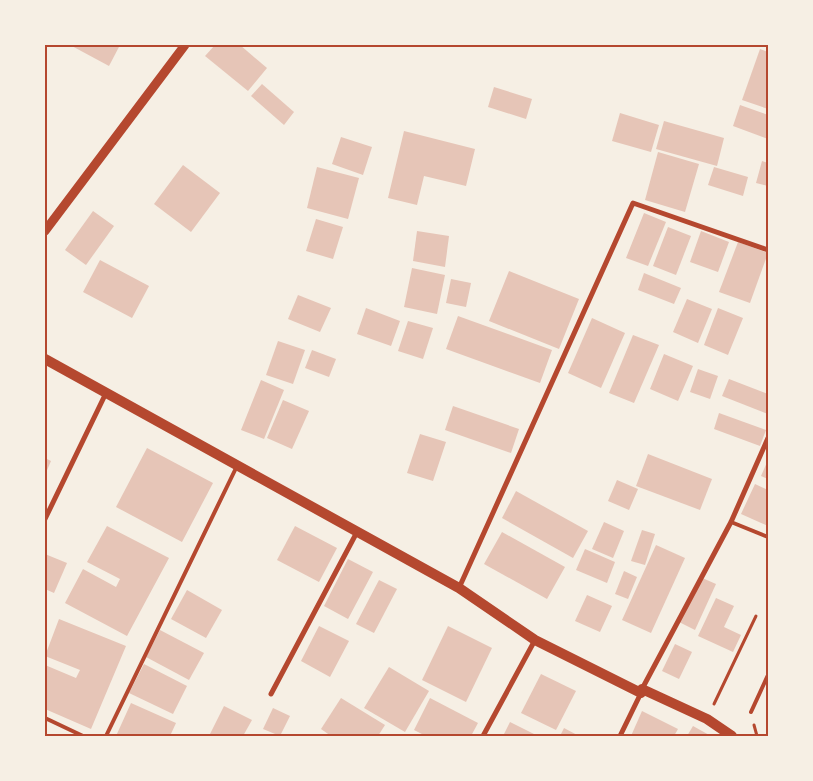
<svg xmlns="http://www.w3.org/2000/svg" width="813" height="781" viewBox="0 0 813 781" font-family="Roboto,sans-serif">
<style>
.building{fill:#e6c5b7}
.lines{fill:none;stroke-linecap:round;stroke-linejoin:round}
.path{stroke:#b5482f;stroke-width:3}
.service{stroke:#b5482f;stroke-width:4}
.minor{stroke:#b5482f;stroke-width:5}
.tertiary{stroke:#b5482f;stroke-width:9}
.secondary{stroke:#b5482f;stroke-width:10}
.neatline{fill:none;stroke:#b5482f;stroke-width:2}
</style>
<rect width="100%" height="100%" fill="#f6efe4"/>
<!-- building -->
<g class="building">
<path d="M70,45H120L109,66Z"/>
<path d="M215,45H240L267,68L248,91L205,56Z"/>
<path d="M760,49L768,52V109L742,100Z"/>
<path d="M262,84L294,112L284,125L251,96Z"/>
<path d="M494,87L532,99L526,119L488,107Z"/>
<path d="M740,105L768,115V139L733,126Z"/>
<path d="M620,113L659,125L651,152L612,141Z"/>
<path d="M664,121L724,138L717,166L656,149Z"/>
<path d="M404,131L475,149L466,186L424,176L417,205L388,198Z"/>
<path d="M341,137L372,147L363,175L332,164Z"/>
<path d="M658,152L699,164L685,212L645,200Z"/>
<path d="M762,161L768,163V186L756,183Z"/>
<path d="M183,165L220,193L191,232L154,204Z"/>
<path d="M317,167L359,178L348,219L307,208Z"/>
<path d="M714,167L748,177L743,196L708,185Z"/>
<path d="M93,211L114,226L86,265L65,250Z"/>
<path d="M644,213L666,222L648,266L626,258Z"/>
<path d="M316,219L343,227L333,259L306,251Z"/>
<path d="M668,227L691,236L676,275L653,266Z"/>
<path d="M417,231L449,236L445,267L413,261Z"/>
<path d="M701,231L729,242L718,272L690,262Z"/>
<path d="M738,242L768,253L750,303L719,292Z"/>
<path d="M100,260L149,286L132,318L83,292Z"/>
<path d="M412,268L445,275L437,314L404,307Z"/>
<path d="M509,271L579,299L559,349L489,321Z"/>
<path d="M644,273L681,288L674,304L638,290Z"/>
<path d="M451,279L471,283L466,307L446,303Z"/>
<path d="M298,295L331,308L320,332L288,319Z"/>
<path d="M687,299L712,309L698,343L673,332Z"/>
<path d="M366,308L400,321L391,346L357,334Z"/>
<path d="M718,308L743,318L728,355L704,345Z"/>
<path d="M458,316L552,350L540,383L446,349Z"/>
<path d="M592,318L625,333L601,388L568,373Z"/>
<path d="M408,321L433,328L423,359L398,351Z"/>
<path d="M633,335L659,345L634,403L609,393Z"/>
<path d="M278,341L305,350L293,384L266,375Z"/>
<path d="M312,350L336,359L329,377L305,368Z"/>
<path d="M664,354L693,366L678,401L650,389Z"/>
<path d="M698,369L718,376L710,399L690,392Z"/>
<path d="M729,379L768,394V414L722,396Z"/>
<path d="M261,380L284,390L264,439L241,430Z"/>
<path d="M283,400L309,411L292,449L267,438Z"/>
<path d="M453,406L519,429L511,453L445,430Z"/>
<path d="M719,413L766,430L760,446L714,429Z"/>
<path d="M420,434L446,442L433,481L407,473Z"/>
<path d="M147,448L213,483L182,542L116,507Z"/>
<path d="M648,454L712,479L700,510L636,486Z"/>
<path d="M45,458L51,461L45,475Z"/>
<path d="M768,460V479L761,476Z"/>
<path d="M617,480L638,489L629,510L608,501Z"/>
<path d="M755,484L768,490V526L741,514Z"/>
<path d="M516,491L588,531L573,558L502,518Z"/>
<path d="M604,522L624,531L613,558L592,549Z"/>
<path d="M107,526L169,558L127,636L65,603L83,569L116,587L120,579L87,562Z"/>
<path d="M295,526L337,548L319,582L277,560Z"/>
<path d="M642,530L655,534L645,565L631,561Z"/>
<path d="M502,532L565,567L547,599L484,564Z"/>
<path d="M656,545L685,558L651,633L622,620Z"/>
<path d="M585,549L615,562L607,583L576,570Z"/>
<path d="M45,554L67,563L54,593L45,589Z"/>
<path d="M348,559L373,572L348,619L324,606Z"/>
<path d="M624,571L637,577L628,599L615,594Z"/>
<path d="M700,577L716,584L695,630L679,622Z"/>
<path d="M379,580L397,589L374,633L356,624Z"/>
<path d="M187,590L222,610L206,638L171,619Z"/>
<path d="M587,595L612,606L600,632L575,621Z"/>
<path d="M716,598L734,606L724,627L741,635L733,652L698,636Z"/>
<path d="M59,619L126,646L91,729L45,709V665L76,678L80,670L45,656Z"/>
<path d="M319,626L349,641L330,677L301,661Z"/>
<path d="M448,626L492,648L466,702L422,680Z"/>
<path d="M160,630L204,653L189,680L146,657Z"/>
<path d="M675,644L692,652L679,679L662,671Z"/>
<path d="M144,664L187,686L173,714L129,693Z"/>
<path d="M389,667L429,691L405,732L364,708Z"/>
<path d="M541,674L576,691L556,730L521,713Z"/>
<path d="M341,698L385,725L378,736H331L321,729Z"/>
<path d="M430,698L478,723L471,736H426L414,730Z"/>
<path d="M131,703L176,723L170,736H116Z"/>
<path d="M224,706L252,720L243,736H214L210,734Z"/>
<path d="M273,708L290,716L280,736L263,729Z"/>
<path d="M642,711L678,729L674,736H631Z"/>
<path d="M510,722L538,736H503Z"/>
<path d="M693,726L711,736H687Z"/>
<path d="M564,728L579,736H560Z"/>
</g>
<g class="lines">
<!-- path -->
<g class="path">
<path d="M714,704L756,616"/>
<path d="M754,725L757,736"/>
</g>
<!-- service -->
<g class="service">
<path d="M731,522L768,537"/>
<path d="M751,712L768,675"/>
<path d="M45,718L83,736"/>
<path d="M106,736L237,466"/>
</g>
<!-- minor -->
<g class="minor">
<path d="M45,519L106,393"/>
<path d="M459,588L633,203L768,250"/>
<path d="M642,689L731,522L768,438"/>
<path d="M271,694L357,532"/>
<path d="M483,736L535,640"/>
<path d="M620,736L641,693"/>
</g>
<!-- tertiary -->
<path class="tertiary" d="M45,231L185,45"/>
<!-- secondary -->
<path class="secondary" d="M45,359L459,588L535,640L641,693L642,689L707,719L732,736"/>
</g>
<!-- border -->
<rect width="813" height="781" fill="none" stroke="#f6efe4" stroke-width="92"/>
<rect x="46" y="46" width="721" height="689" class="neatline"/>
</svg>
